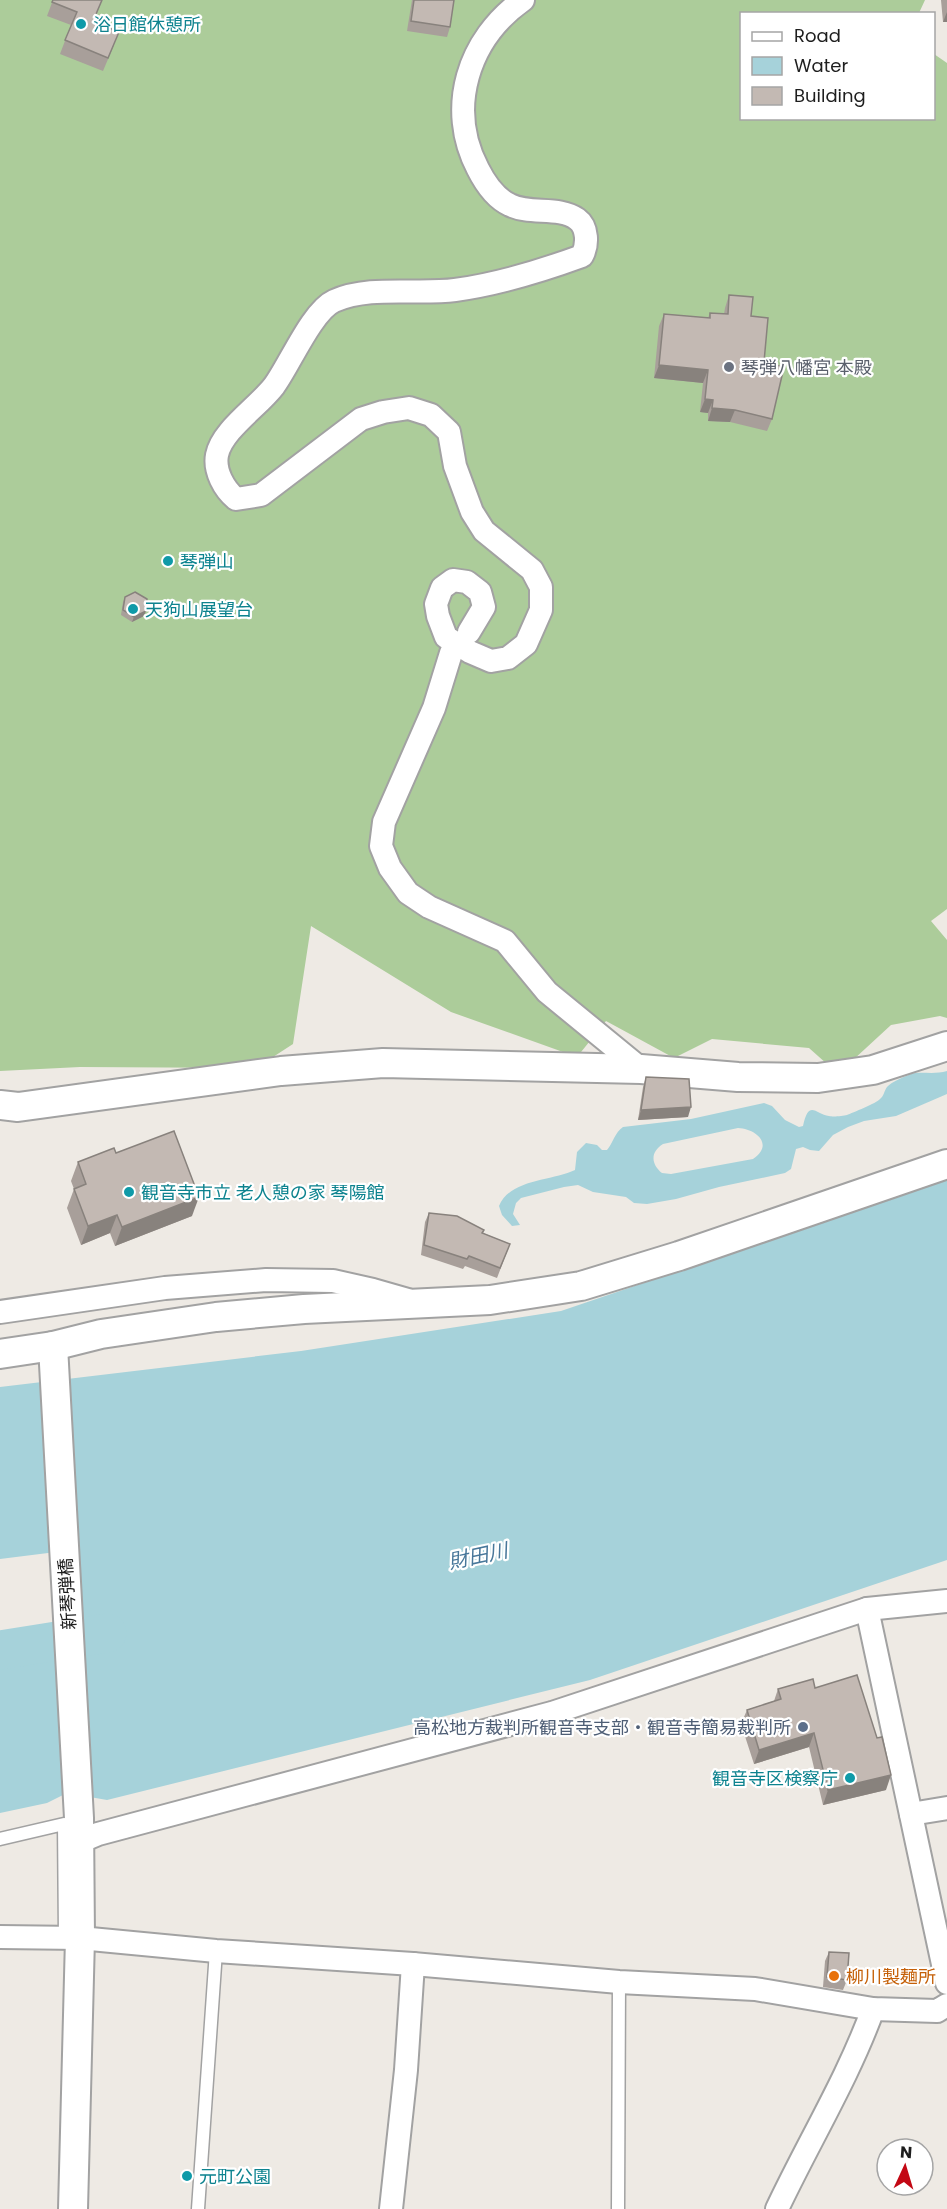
<svg xmlns="http://www.w3.org/2000/svg" width="947" height="2209" viewBox="0 0 947 2209" font-family="Poppins,'Noto Sans JP',sans-serif">
<style>
.forest{fill:#accc9a}
.water{fill:#a6d2da;fill-rule:evenodd}
.lines{fill:none;stroke-linecap:round;stroke-linejoin:round}
.river{stroke:#a6d2da;stroke-width:39}
.service-casing{stroke:#a2a2a2;stroke-width:15}
.minor-casing{stroke:#a2a2a2;stroke-width:26}
.tertiary-casing{stroke:#a2a2a2;stroke-width:32}
.service{stroke:#fff;stroke-width:12}
.minor{stroke:#fff;stroke-width:22}
.tertiary{stroke:#fff;stroke-width:28}
.wall{fill:#a89f9a}
.shaded-wall{fill:#88827d}
.building{fill:#c3b9b3;stroke:#88827d;stroke-width:1.5}
.culture-dot{fill:#0f9aa8;stroke:#fff;stroke-width:2}
.worship-dot{fill:#6b7280;stroke:#fff;stroke-width:2}
.service-dot{fill:#5c6f8a;stroke:#fff;stroke-width:2}
.food-dot{fill:#e8710a;stroke:#fff;stroke-width:2}
.labels{text-anchor:middle;dominant-baseline:central;stroke-width:4.5;stroke-linejoin:round;paint-order:stroke}
.culture-label{font-size:18px;fill:#0d838f;stroke:#fff;text-anchor:start}
.worship-label{font-size:18px;fill:#5b616d;stroke:#fff;text-anchor:start}
.street-label{font-size:18px;fill:#1e1e1e;stroke:#fff}
.service-label{font-size:18px;fill:#4e5e75;stroke:#fff;text-anchor:end}
.food-label{font-size:18px;fill:#c56008;stroke:#fff;text-anchor:start}
.water-label{font-size:20px;font-style:italic;fill:#48779a;stroke:#fff}
</style>
<rect width="100%" height="100%" fill="#eeeae4"/>
<!-- forest -->
<path class="forest" d="M0,0H925L919,13L742,14V118H934V54L947,63V909L931,921L947,940V1018L940,1016L891,1025L853,1060L827,1064L809,1048L712,1039L674,1058L606,1021L577,1057L451,1012L311,926L293,1044L256,1068L80,1067L0,1071Z"/>
<!-- water -->
<g class="water">
<path d="M947,1071V1094L896,1116L864,1121L848,1127L833,1135L819,1151L810,1150L803,1147L796,1149L791,1169L785,1173L719,1187L676,1199L647,1204L634,1203L626,1197L593,1192L578,1185L564,1187L521,1198L516,1203L513,1214L520,1225L512,1226L502,1215L499,1206C510,1179 552,1181 575,1170L577,1152L586,1143L597,1145L602,1150H607C613,1143 615,1132 623,1127L691,1119L764,1103L772,1106L785,1120L799,1127L803,1126C809,1098 816,1115 829,1116C833,1117 843,1116 847,1115C852,1113 877,1103 880,1099C884,1096 884,1091 887,1087C891,1082 904,1077 911,1074C920,1071 934,1075 947,1071ZM738,1128C757,1129 774,1145 753,1159L671,1174L662,1173C651,1164 650,1152 663,1144Z"/>
<path d="M947,1180V1560L590,1680L107,1800L67,1793L47,1803L0,1813V1654L60,1653L56,1552L0,1559V1387L301,1351L561,1311Z"/>
</g>
<g class="lines">
<!-- river -->
<path class="river" d="M0,1650L107,1633"/>
<!-- service casing -->
<g class="service-casing">
<g id="service">
<path d="M0,1839L64,1824L65,1938"/>
<path d="M198,2209L216,1951"/>
<path d="M618,2209L619,1982"/>
</g>
</g>
<!-- minor casing -->
<g class="minor-casing">
<g id="minor">
<path d="M469,632L484,607L480,592L467,582L453,580L442,588L436,604L438,616L446,637L470,652L491,661L508,658L526,644L541,610V587L532,570L484,531L472,512L455,466L449,432L431,415L409,408L383,412L361,419L261,495L236,499C224,489 214,471 217,455C222,430 258,407 274,386C289,366 312,311 334,301C370,285 416,295 455,290C499,284 541,271 582,256C588,245 588,227 577,219C559,206 530,215 510,205C495,198 485,183 478,169C446,108 468,39 523,0"/>
<path d="M451,653L434,708L384,822L381,846L390,868L408,893L429,907L505,941L547,992L641,1069"/>
<path d="M0,1312L165,1288L266,1280L333,1281L373,1290L408,1300"/>
<path d="M867,1609L947,1983"/>
<path d="M911,1814L947,1808"/>
<path d="M79,1842L98,1834L552,1713L867,1609L947,1601"/>
<path d="M0,1937L80,1938L216,1951L413,1964L619,1982L755,1989L873,2009L937,2011L947,2005"/>
<path d="M391,2209L406,2070L413,1964"/>
<path d="M777,2209C808,2143 848,2078 873,2009"/>
</g>
</g>
<!-- tertiary casing -->
<g class="tertiary-casing">
<g id="tertiary">
<path d="M0,1105L18,1107L281,1071L383,1063L641,1069L738,1077L818,1078L873,1070L947,1046"/>
<path d="M53,1346L79,1818L80,1938L73,2209"/>
<path d="M0,1354L53,1346L101,1334L216,1317L304,1309L490,1300L581,1286L679,1256L947,1164"/>
</g>
</g>
<!-- service -->
<use href="#service" class="service"/>
<!-- minor -->
<use href="#minor" class="minor"/>
<!-- tertiary -->
<use href="#tertiary" class="tertiary"/>
</g>
<!-- wall -->
<g class="wall">
<path d="M53,0H102L94,22L114,45L103,71L60,54L71,25L47,16Z"/>
<path d="M412,0H454L450,27L447,37L407,31Z"/>
<path d="M941,0H947V22H943Z"/>
<path d="M729,295L751,316L764,362L772,419L767,431L730,422L708,421V413L700,412L703,383L654,378L659,326L664,314L708,318L710,313L724,314L725,308Z"/>
<path d="M125,597L144,616L132,622L121,615L123,602Z"/>
<path d="M646,1077L688,1117L638,1120L643,1087Z"/>
<path d="M116,1153L192,1216L115,1246L110,1233L81,1245L67,1208L74,1189L71,1181L78,1162Z"/>
<path d="M429,1213L484,1230L483,1233L510,1244L497,1278L465,1266L463,1269L421,1255L425,1222Z"/>
<path d="M815,1688L886,1790L823,1805L809,1747L754,1764L741,1724L747,1710L774,1701L778,1689Z"/>
<path d="M829,1952L847,1980L843,1990L823,1987L825,1961Z"/>
</g>
<!-- shaded-wall -->
<g class="shaded-wall">
<path d="M947,12V22H943Z"/>
<path d="M659,365L708,370L703,383L654,378Z"/>
<path d="M705,399L713,400L708,413L700,412Z"/>
<path d="M712,408L735,410L730,422L708,421Z"/>
<path d="M146,611L144,616L132,622L134,617Z"/>
<path d="M691,1107L688,1117L638,1120L641,1110Z"/>
<path d="M199,1197L192,1216L115,1246L122,1227Z"/>
<path d="M117,1215L110,1233L81,1245L88,1226Z"/>
<path d="M814,1733L809,1747L754,1764L759,1750Z"/>
<path d="M891,1775L886,1790L823,1805L828,1790Z"/>
</g>
<!-- building -->
<g class="building">
<path d="M53,0H102L93,21L119,32L108,58L65,40L77,12L52,2Z"/>
<path d="M414,0H454L450,27L411,21Z"/>
<path d="M729,295L753,297L751,316L768,318L764,362L784,367L772,419L735,410L712,408L713,400L705,399L708,370L659,365L664,314L710,318V313L728,314Z"/>
<path d="M135,592L147,599L146,611L134,617L123,610L125,597Z"/>
<path d="M646,1077L689,1079L691,1107L641,1110Z"/>
<path d="M174,1131L199,1197L122,1227L117,1215L88,1226L74,1189L86,1184L78,1162L114,1148L116,1153Z"/>
<path d="M429,1213L457,1216L484,1230L482,1233L510,1244L500,1268L469,1256L467,1259L424,1245Z"/>
<path d="M857,1675L877,1738L882,1737L891,1775L828,1790L814,1733L759,1750L747,1710L781,1699L778,1689L813,1679L815,1688Z"/>
<path d="M829,1952L849,1953L847,1980L827,1977Z"/>
</g>
<!-- markers -->
<g class="culture-dot">
<circle cx="81" cy="24" r="6"/>
<circle cx="168" cy="561" r="6"/>
<circle cx="133" cy="609" r="6"/>
<circle cx="129" cy="1192" r="6"/>
<circle cx="850" cy="1778" r="6"/>
<circle cx="187" cy="2176" r="6"/>
</g>
<circle class="worship-dot" cx="729" cy="367" r="6"/>
<circle class="service-dot" cx="803" cy="1727" r="6"/>
<circle class="food-dot" cx="834" cy="1976" r="6"/>
<g class="labels">
<!-- culture labels -->
<g class="culture-label">
<text x="93" y="24">浴日館休憩所</text>
<text x="180" y="561">琴弾山</text>
<text x="145" y="609">天狗山展望台</text>
<text x="141" y="1192">観音寺市立 老人憩の家 琴陽館</text>
<text x="838" y="1778" text-anchor="end">観音寺区検察庁</text>
<text x="199" y="2176">元町公園</text>
</g>
<!-- worship labels -->
<g class="worship-label">
<text x="741" y="367">琴弾八幡宮 本殿</text>
</g>
<!-- street labels -->
<g class="street-label">
<text transform="translate(67 1594) rotate(-93)">新琴弾橋</text>
</g>
<!-- service labels -->
<g class="service-label">
<text x="791" y="1727">高松地方裁判所観音寺支部・観音寺簡易裁判所</text>
</g>
<!-- food labels -->
<g class="food-label">
<text x="846" y="1976">柳川製麺所</text>
</g>
<!-- water labels -->
<g class="water-label">
<text transform="translate(478 1556) rotate(-12)">財田川</text>
</g>
</g>
<!-- legend -->
<rect x="740" y="12" width="195" height="108" fill="#ffffff" stroke="#a5a5a5" stroke-width="1.5"/>
<rect x="752" y="32" width="30" height="9" fill="#ffffff" stroke="#a5a5a5" stroke-width="1.5"/>
<text x="794" y="42" font-size="18" fill="#1e1e1e">Road</text>
<rect x="752" y="57" width="30" height="18" fill="#a6d2da" stroke="#a5a5a5" stroke-width="1.5"/>
<text x="794" y="72" font-size="18" fill="#1e1e1e">Water</text>
<rect x="752" y="87" width="30" height="18" fill="#c3b9b3" stroke="#a5a5a5" stroke-width="1.5"/>
<text x="794" y="102" font-size="18" fill="#1e1e1e">Building</text>
<!-- north arrow -->
<g transform="translate(905 2167) rotate(4)"><circle r="28" fill="#ffffff" stroke="#a5a5a5" stroke-width="1.5"/>
<path d="M0-4.5L10 22L0 15L-10 22Z" fill="#c30814"/>
<text y="-9" font-size="16" font-weight="bold" text-anchor="middle" fill="#1e1e1e">N</text>
</g>
</svg>
